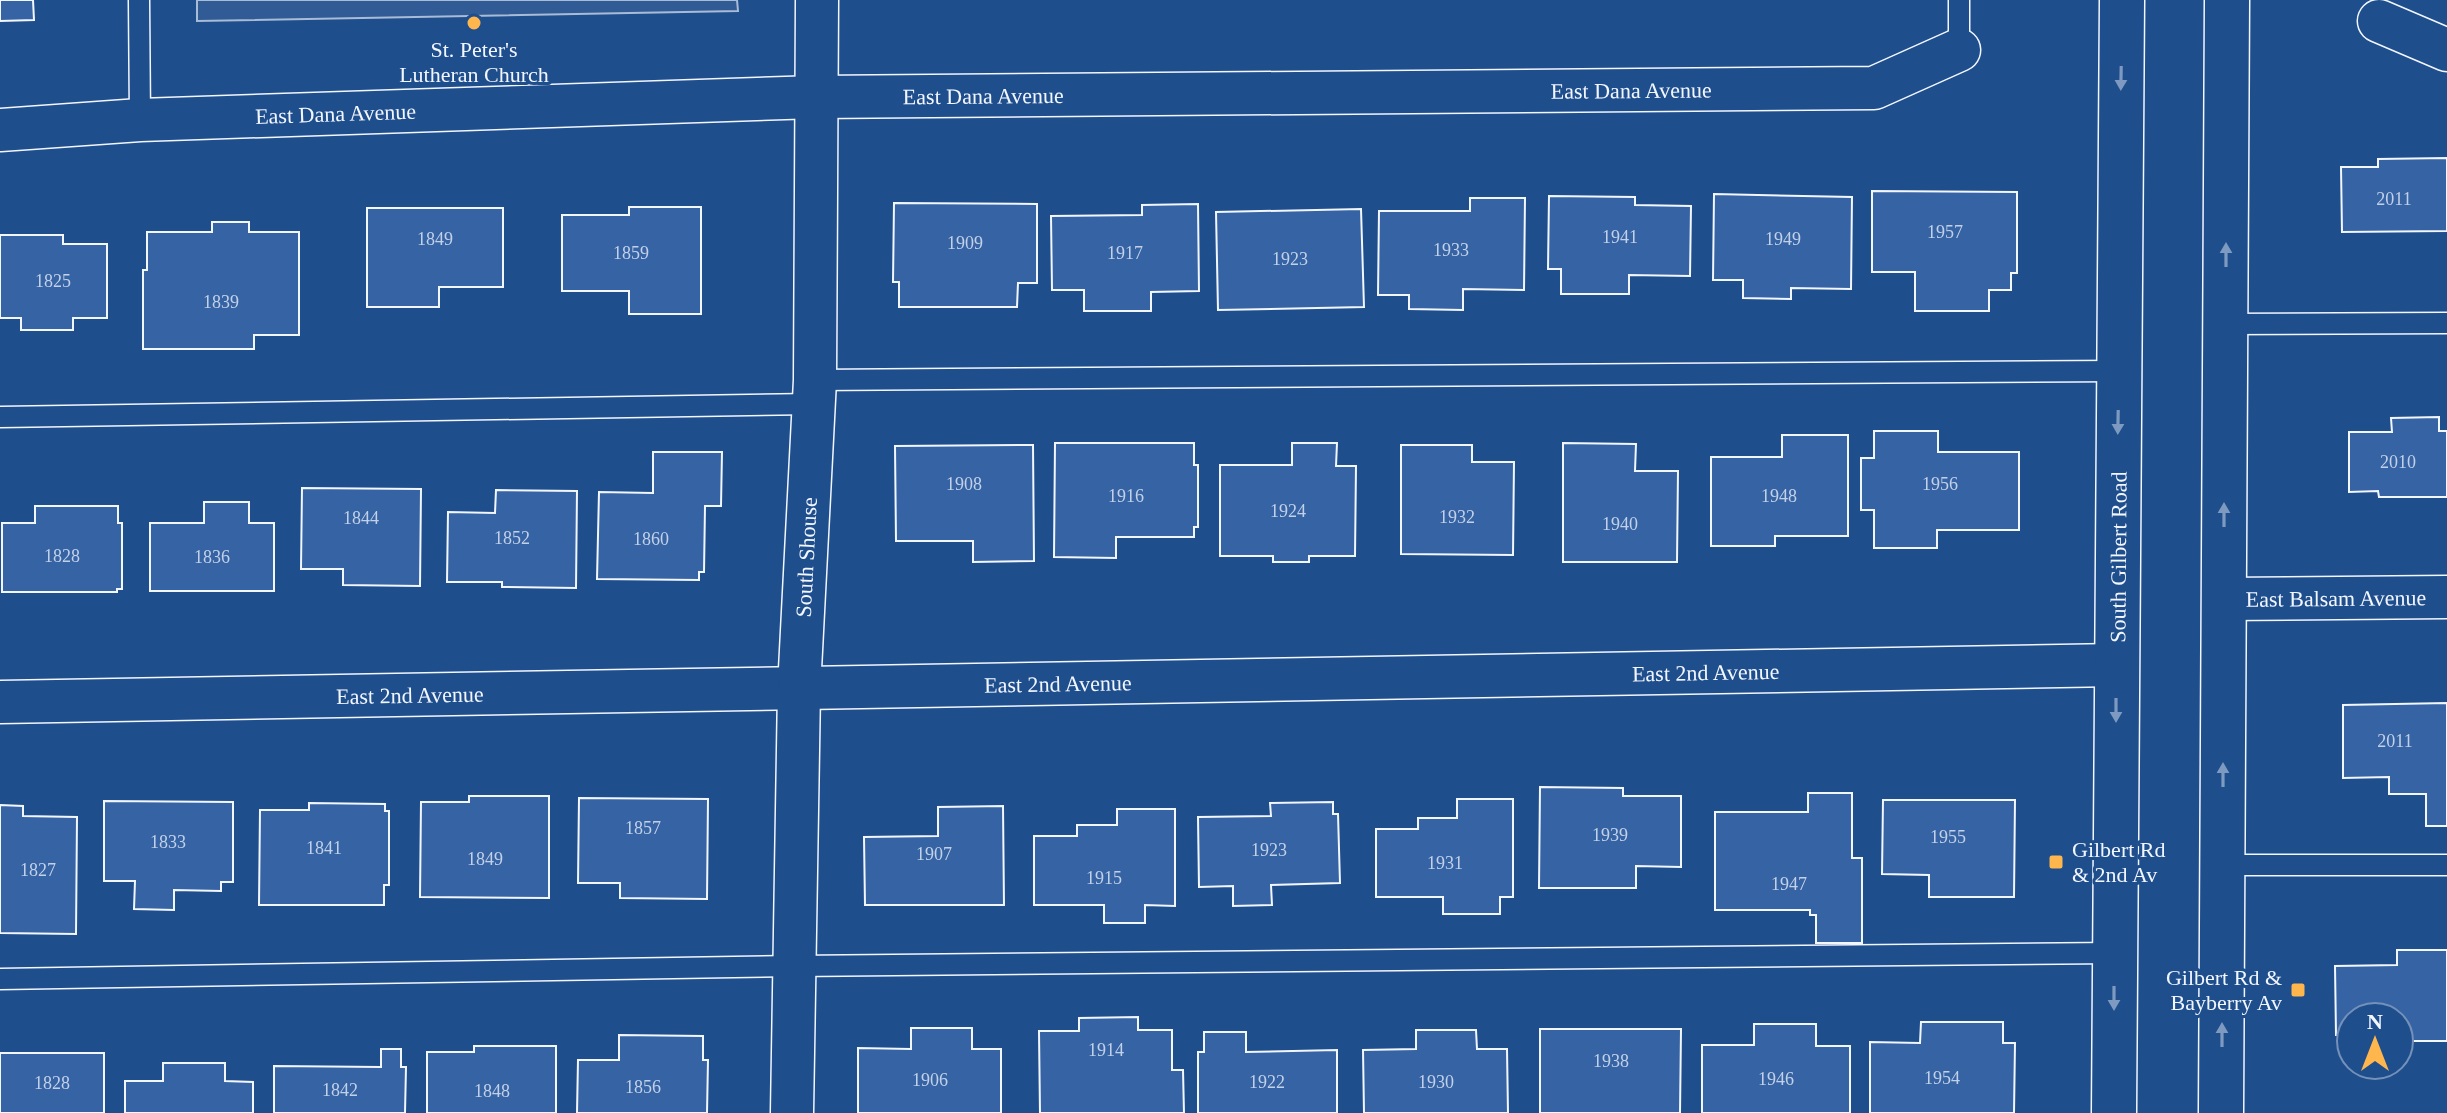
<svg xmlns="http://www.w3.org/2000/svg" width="2447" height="1113" viewBox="0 0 2447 1113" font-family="Georgia,serif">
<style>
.parking{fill:#305b95;stroke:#a8bbd7;stroke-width:2}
.building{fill:#3563a3;stroke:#f2f6ff;stroke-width:2}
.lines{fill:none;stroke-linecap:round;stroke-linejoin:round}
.service-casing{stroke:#f2f6ff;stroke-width:23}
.minor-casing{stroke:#f2f6ff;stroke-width:45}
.primary-casing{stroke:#f2f6ff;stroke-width:47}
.service{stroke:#1f4e8c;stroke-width:20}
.minor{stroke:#1f4e8c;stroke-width:42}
.primary{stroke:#1f4e8c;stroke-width:44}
.oneway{fill:#7e9ac0}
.poi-dot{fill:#ffb74d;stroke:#1f4e8c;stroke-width:3}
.labels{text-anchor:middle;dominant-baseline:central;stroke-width:6;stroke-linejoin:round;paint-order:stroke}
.number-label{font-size:18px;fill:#c3d1e8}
.poi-label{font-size:22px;fill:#f2f6ff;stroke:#1f4e8c}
.street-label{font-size:22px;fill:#f2f6ff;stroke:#1f4e8c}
</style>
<rect width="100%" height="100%" fill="#1f4e8c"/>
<!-- parking -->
<path class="parking" d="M197,0H737L738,11L197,21Z"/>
<!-- building -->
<g class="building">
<path d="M0,0H33L34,20L0,21Z"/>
<path d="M2447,158V231L2342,232L2341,167H2378V159Z"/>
<path d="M1872,191L2017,192V273H2011V290H1989V311H1915V272H1872Z"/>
<path d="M1714,194L1852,197L1851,289L1791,288V299L1743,298V280H1713Z"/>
<path d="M1549,196L1635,197V205L1691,206L1690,276L1629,275V294H1561V269H1548Z"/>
<path d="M1470,198H1525L1524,290L1463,289V310L1409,309V295H1378L1379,211H1470Z"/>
<path d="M894,203L1037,204V283H1018L1017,307H899V282H893Z"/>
<path d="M1198,204L1199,291L1151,292V311H1084V290H1052L1051,216L1142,215V205Z"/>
<path d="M629,207H701V314H629V291H562V215H629Z"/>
<path d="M367,208H503V287H439V307H367Z"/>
<path d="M1361,209L1364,307L1218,310L1216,212Z"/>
<path d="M212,222H249V232H299V335H254V349H143V270H147V232H212Z"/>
<path d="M0,235H63V244H107V318H73V330H21V318H0Z"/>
<path d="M2439,417V431H2447V497H2379L2378,491L2349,492V432H2392L2391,418Z"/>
<path d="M1874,431H1938V452H2019V530H1937V548H1874V510H1861V458H1874Z"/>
<path d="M1782,435H1848V536H1775V546H1711V457H1782Z"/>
<path d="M1055,443H1194V465H1198V527H1194V537H1116V558L1054,557Z"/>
<path d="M1292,443H1337L1336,466H1356L1355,556H1309V562H1273V556H1220V465H1292Z"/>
<path d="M1563,443L1636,444L1635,471H1678L1677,562H1563Z"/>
<path d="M1033,445L1034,561L973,562V541H896L895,446Z"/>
<path d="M1401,445H1472V462H1514L1513,555L1401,554Z"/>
<path d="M653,452H722L721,506H705L704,572H699V580L597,579L599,492L653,493Z"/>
<path d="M302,488L421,489L420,586L343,585V569H301Z"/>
<path d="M496,490L577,491L576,588L502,587V582H447L448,512L495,513Z"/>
<path d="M204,502H249V523H274V591H150V523H204Z"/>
<path d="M35,506H118V523H122V589H117V592H2V523H35Z"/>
<path d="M2447,703V826H2426V794H2389V777L2343,778V705Z"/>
<path d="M1540,787L1623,788V796H1681V867L1636,866V888H1539Z"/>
<path d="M1808,793H1852V858H1862V943H1816V915H1810V910H1715V812H1808Z"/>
<path d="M469,796H549V898L420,897L421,802H469Z"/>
<path d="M579,798L708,799L707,899L620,898V883H578Z"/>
<path d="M1457,799H1513V897H1500V914H1443V897H1376V829H1418V818H1457Z"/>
<path d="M1883,800H2015L2014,897H1929V875L1882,874Z"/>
<path d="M104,801L233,802V882H221V891L174,890V910L134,909L135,881H104Z"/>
<path d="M1333,802V814H1338L1340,883L1271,885L1272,905L1233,906V886L1199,887L1198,817L1271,816L1270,803Z"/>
<path d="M309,803L385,804V811H389V885H384V905H259L260,810H309Z"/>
<path d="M0,805L23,806V816L77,817L76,934L0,933Z"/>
<path d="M1003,806L1004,905H865L864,837L938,836V807Z"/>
<path d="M1117,809H1175V906L1145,905V923H1104V905H1034V836H1077V825H1117Z"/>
<path d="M2397,950H2447V1041H2399V1017H2351V1035H2336L2335,966L2397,965Z"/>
<path d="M1138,1017V1030H1172V1070H1183L1184,1113H1040L1039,1031H1079V1018Z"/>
<path d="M1921,1022H2003V1043H2015L2014,1113H1870V1042L1920,1043Z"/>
<path d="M1754,1024H1816V1046H1850V1113H1702V1045H1754Z"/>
<path d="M911,1028H972V1049H1001V1113H858V1048L911,1049Z"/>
<path d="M1540,1029H1681L1680,1113H1540Z"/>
<path d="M1416,1030H1476L1477,1049H1507L1508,1113H1364L1363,1050L1416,1049Z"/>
<path d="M1204,1032H1246V1052L1337,1050V1113H1198V1052H1204Z"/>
<path d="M619,1035L703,1036V1060H708L707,1113H577L578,1060H619Z"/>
<path d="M474,1046H556V1113H427V1052H474Z"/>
<path d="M381,1049H401V1067H406L405,1113H274V1066L381,1067Z"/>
<rect x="0" y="1053" width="104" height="60"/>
<path d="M163,1063H225V1081L253,1082V1113H125V1081H163Z"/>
</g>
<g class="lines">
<!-- service casing -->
<g class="service-casing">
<g id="service">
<path d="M139,0L140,120"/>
<path d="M1959,50V0"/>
<path d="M2225,324L2447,323"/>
<path d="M815,380L2119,371"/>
<path d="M0,417L813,404"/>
<path d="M2223,865H2447"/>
<path d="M0,979L795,966L2115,953"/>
</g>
</g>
<!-- minor casing -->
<g class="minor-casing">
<g id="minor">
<path d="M2379,21L2447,50"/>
<path id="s1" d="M0,130L140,120L816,97L1874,88L1959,50"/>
<path id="s2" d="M2224,599L2447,597"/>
<path id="s3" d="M0,702L2116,665"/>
<path id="s4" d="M792,1113L799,689L815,380L817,0"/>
</g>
</g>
<!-- primary casing -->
<g class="primary-casing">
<g id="primary">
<path id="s5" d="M2114,1113L2122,0"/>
<path d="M2221,1113L2227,0"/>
</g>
</g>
<!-- service -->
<use href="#service" class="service"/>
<!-- minor -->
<use href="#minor" class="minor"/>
<!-- primary -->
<use href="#primary" class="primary"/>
</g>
<!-- one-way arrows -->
<defs><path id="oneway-solid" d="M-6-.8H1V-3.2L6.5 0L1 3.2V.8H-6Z" transform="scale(2)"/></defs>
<g class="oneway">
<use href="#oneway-solid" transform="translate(2121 78) rotate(91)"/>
<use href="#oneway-solid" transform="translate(2226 255) rotate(-90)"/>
<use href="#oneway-solid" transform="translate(2118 422) rotate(91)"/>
<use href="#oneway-solid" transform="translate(2224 515) rotate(-90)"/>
<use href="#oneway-solid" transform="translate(2116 710) rotate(90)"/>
<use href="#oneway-solid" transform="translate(2223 775) rotate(-90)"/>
<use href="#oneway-solid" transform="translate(2114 998) rotate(90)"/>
<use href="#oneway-solid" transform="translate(2222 1035) rotate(-90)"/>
</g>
<!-- markers -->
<g class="poi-dot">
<circle cx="474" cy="23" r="8"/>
<rect x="2048" y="854" width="16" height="16" rx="4"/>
<rect x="2290" y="982" width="16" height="16" rx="4"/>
</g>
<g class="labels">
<!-- number labels -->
<g class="number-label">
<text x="2394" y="199">2011</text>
<text x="1945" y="232">1957</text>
<text x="1620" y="237">1941</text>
<text x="435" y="239">1849</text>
<text x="1783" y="239">1949</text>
<text x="965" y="243">1909</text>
<text x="1451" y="250">1933</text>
<text x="631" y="253">1859</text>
<text x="1125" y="253">1917</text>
<text x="1290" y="259">1923</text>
<text x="53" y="281">1825</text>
<text x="221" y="302">1839</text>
<text x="2398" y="462">2010</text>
<text x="964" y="484">1908</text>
<text x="1940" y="484">1956</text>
<text x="1126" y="496">1916</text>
<text x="1779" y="496">1948</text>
<text x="1288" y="511">1924</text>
<text x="1457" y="517">1932</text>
<text x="361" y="518">1844</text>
<text x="1620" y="524">1940</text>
<text x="512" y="538">1852</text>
<text x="651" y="539">1860</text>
<text x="62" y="556">1828</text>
<text x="212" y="557">1836</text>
<text x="2395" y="741">2011</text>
<text x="643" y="828">1857</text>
<text x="1610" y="835">1939</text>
<text x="1948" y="837">1955</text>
<text x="168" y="842">1833</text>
<text x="324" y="848">1841</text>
<text x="1269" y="850">1923</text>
<text x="934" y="854">1907</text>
<text x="485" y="859">1849</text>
<text x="1445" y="863">1931</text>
<text x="38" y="870">1827</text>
<text x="1104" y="878">1915</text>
<text x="1789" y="884">1947</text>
<text x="1106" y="1050">1914</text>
<text x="1611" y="1061">1938</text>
<text x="1942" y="1078">1954</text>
<text x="1776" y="1079">1946</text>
<text x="930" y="1080">1906</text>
<text x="1267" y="1082">1922</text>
<text x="1436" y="1082">1930</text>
<text x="52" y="1083">1828</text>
<text x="643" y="1087">1856</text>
<text x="340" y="1090">1842</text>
<text x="492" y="1091">1848</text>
</g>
<!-- poi labels -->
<g class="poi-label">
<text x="474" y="49">St. Peter's<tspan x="474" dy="25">Lutheran Church</tspan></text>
<text x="2072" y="849" text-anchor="start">Gilbert Rd<tspan x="2072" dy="25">&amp; 2nd Av</tspan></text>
<text x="2282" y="977" text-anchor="end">Gilbert Rd &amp;<tspan x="2282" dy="25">Bayberry Av</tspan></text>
</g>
<!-- street labels -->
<g class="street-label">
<text stroke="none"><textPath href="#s1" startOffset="1632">East Dana Avenue</textPath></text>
<text stroke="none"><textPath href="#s1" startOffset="984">East Dana Avenue</textPath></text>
<text stroke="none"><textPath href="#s1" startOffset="336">East Dana Avenue</textPath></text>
<text stroke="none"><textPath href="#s4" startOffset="556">South Shouse</textPath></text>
<text stroke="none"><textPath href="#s5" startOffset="556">South Gilbert Road</textPath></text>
<text stroke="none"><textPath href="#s2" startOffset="112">East Balsam Avenue</textPath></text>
<text stroke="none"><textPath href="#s3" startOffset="1706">East 2nd Avenue</textPath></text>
<text stroke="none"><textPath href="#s3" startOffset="1058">East 2nd Avenue</textPath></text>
<text stroke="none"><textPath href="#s3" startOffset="410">East 2nd Avenue</textPath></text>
</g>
</g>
<!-- north arrow -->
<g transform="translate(2375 1041)"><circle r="38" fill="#1f4e8c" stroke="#7391ba" stroke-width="2"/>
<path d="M0-6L14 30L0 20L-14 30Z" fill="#ffb74d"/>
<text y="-12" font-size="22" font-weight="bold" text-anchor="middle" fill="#f2f6ff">N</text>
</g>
</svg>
